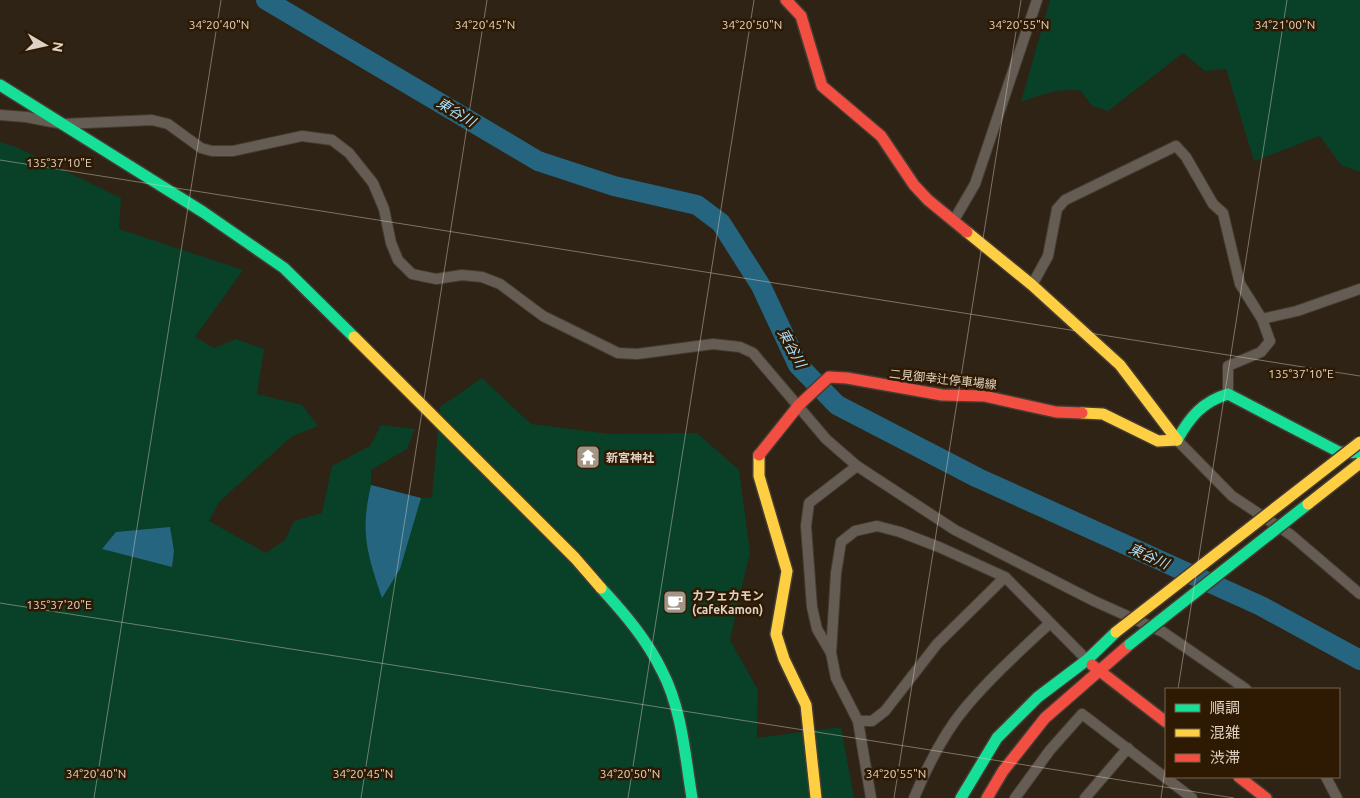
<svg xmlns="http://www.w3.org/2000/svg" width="1360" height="798" viewBox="0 0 1360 798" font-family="Ubuntu,'Noto Sans JP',sans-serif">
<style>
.green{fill:#094028;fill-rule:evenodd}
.water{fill:#256580}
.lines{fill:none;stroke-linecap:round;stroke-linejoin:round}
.river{stroke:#256580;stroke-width:20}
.street-casing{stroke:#463c32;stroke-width:12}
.fast-casing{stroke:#463c32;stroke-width:14}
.slow-casing{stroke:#463c32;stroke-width:14}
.jam-casing{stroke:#463c32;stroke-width:14}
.street{stroke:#655d53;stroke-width:10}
.fast{stroke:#16e098;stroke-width:11}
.slow{stroke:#ffcf43;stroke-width:11}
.jam{stroke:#f24e42;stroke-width:11}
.fast-bridge-casing{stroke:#463c32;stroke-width:14;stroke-linecap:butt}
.slow-bridge-casing{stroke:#463c32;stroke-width:14;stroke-linecap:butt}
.fast-bridge{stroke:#16e098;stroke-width:11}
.slow-bridge{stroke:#ffcf43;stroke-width:11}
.ticks{fill:none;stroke:#e0d2c3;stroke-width:1;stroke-opacity:0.45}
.labels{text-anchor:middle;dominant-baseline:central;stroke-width:5;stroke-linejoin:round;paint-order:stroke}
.street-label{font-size:12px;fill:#e0d2c3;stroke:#2e1a02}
.poi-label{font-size:12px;font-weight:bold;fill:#e0d2c3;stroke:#2e1a02;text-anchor:start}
.water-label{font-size:14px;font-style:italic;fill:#a8defc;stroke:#2e1a02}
.ticks-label{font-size:12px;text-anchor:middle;fill:#e0d2c3;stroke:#2e1a02;stroke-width:5;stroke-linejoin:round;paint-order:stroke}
</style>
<rect width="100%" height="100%" fill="#2e2314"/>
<!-- green -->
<g class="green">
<path d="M1050,0H1360V172L1341,165L1320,136L1254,161L1226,69L1205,71L1183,53L1108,111L1092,106L1081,91C1060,87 1040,95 1021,102Z"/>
<path d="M0,142L16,147L121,198L119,229L243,270L195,337L214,348L236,339L264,349L257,394L302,405L318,426L291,437L219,502L209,521L266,553L285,540L294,521L322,513L332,466L370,446L381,425L415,429L407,449L371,470V485L421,498H432L440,407L482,378L531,424L610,434L697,433L739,470L750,552L730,640L758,690L757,738L841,727L854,798H0ZM103,549L174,551L172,567Z"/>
</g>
<!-- water -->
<g class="water">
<path d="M371,485L421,498L400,569L382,598C367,553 360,533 371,485Z"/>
<path d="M170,527L174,551L172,567L102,549L116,532Z"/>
</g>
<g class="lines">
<!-- river -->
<path class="river" d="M266,0L538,161L614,186L697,205L721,223L761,286L798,365L837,405L978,478L1261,606L1360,660"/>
<!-- street casing -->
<g class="street-casing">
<g id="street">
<path d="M0,115L26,117L63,124L152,120L168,124L201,148L212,151H233L302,136L332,140L349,153L373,183L384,209L391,243L398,260L412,274L436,279L462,275L482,277L500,284L543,316L618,353L637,354L713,344L740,347L753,353L826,439L857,466L955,530L1094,601L1163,632L1246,689"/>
<path d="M954,220L975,184L1037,0"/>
<path d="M1032,285L1048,256L1057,209L1065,200L1176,146L1186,157L1213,204L1223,213L1240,284L1262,319L1270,341L1261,352L1228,366V394"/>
<path d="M1262,319L1297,311L1360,289"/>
<path d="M1177,440L1232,496L1291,535L1360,594"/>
<path d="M857,466L809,503L806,526L812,607L817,629L831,653L836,678L858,721L871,798"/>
<path d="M831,653L836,573L841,542L855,531L877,526L900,532L939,547L1005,577L1087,660"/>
<path d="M858,721H872L885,711L937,644L1005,577"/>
<path d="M1326,777L1337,798"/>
<path d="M914,798C927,767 943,734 965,708C991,677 1021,650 1050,623"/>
<path d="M1015,798L1050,750L1082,714L1192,798"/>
<path d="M1085,798L1128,748"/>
</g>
</g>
<!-- fast casing -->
<g class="fast-casing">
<g id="fast">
<path d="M0,85L203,212L284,268L354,337"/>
<path d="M1177,440C1190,417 1202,402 1228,394L1339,452L1360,453"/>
<path d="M601,588C625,614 647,640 662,671C682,709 685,756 692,798"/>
<path d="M961,798L997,738L1038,697L1087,660L1116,632"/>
</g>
</g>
<!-- slow casing -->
<g class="slow-casing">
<g id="slow">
<path d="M967,232L1032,285L1120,365L1177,440"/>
<path d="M354,337L575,558L601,588"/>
<path d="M1082,413L1103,414L1158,441L1177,440"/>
<path d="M759,455V476L787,571L776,634L784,659L806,705L816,798"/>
</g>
</g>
<!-- jam casing -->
<g class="jam-casing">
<g id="jam">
<path d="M786,0L801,16L822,86L881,136L914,185L928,200L967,232"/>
<path d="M759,455L799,405L829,377L847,378L942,395L984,396L1056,412L1082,413"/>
<path d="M1092,665L1166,722"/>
<path d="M1239,777L1266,798"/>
<path d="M987,798L1003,771L1045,718L1130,644"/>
</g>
</g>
<!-- street -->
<use href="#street" class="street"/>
<!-- fast -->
<use href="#fast" class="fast"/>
<!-- slow -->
<use href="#slow" class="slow"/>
<!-- jam -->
<use href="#jam" class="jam"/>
<!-- fast-bridge casing -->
<g class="fast-bridge-casing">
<path id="fast-bridge" d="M1130,644L1308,504"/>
</g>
<!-- slow-bridge casing -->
<g class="slow-bridge-casing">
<g id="slow-bridge">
<path d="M1308,504L1360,463"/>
<path d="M1116,632L1360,442"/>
</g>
</g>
<!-- fast-bridge -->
<use href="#fast-bridge" class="fast-bridge"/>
<!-- slow-bridge -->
<use href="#slow-bridge" class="slow-bridge"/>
</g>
<!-- ticks -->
<path class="ticks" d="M0,160L1360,376M0,603L1234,798M1178,689L1287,0M94,798L221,0M361,798L487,0M628,798L754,0M894,798L1021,0M1161,798L1166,763"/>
<!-- icons -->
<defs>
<g id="temple-square" transform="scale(1.25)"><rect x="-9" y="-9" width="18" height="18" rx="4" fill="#a29586" stroke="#2e1a02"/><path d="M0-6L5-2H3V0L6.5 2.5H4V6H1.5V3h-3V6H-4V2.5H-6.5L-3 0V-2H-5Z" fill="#fff"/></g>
<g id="cafe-square" transform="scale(1.25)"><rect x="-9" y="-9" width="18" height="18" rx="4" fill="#a29586" stroke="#2e1a02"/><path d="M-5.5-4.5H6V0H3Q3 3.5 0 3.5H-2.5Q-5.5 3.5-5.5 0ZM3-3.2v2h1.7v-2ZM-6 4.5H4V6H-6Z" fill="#fff"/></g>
</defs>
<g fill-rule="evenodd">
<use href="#temple-square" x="588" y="457"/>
<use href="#cafe-square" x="675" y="602"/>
</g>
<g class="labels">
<!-- street labels -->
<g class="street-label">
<text transform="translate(943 379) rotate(6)">二見御幸辻停車場線</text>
</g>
<!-- poi labels -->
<g class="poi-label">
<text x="606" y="457">新宮神社</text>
<text x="692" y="595">カフェカモン<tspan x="692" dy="14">(cafeKamon)</tspan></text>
</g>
<!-- water labels -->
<g class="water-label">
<text transform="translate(456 112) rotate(31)">東谷川</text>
<text transform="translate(792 348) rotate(61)">東谷川</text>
<text transform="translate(1149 556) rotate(24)">東谷川</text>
</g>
</g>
<g class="ticks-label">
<text x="219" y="29">34°20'40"N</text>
<text x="485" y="29">34°20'45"N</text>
<text x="752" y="29">34°20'50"N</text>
<text x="1019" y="29">34°20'55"N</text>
<text x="1285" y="29">34°21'00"N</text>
<text x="59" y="167">135°37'10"E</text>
<text x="1301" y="378">135°37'10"E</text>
<text x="59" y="609">135°37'20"E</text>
<text x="96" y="778">34°20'40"N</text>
<text x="363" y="778">34°20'45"N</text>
<text x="630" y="778">34°20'50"N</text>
<text x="896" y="778">34°20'55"N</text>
</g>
<!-- legend -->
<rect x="1165" y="688" width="175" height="90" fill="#2e1a02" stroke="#75644f"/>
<rect x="1175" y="704" width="25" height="8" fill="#16e098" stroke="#75644f"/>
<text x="1210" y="713" font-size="15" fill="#e0d2c3">順調</text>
<rect x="1175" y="729" width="25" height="8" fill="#ffcf43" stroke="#75644f"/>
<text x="1210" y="738" font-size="15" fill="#e0d2c3">混雑</text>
<rect x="1175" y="754" width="25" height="8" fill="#f24e42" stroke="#75644f"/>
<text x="1210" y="763" font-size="15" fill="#e0d2c3">渋滞</text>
<!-- north arrow -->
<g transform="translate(45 45) rotate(99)" stroke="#2e1a02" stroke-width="4" paint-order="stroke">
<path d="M0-4L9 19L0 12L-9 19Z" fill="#e0d2c3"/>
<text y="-8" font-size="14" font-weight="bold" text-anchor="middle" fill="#e0d2c3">N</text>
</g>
</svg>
